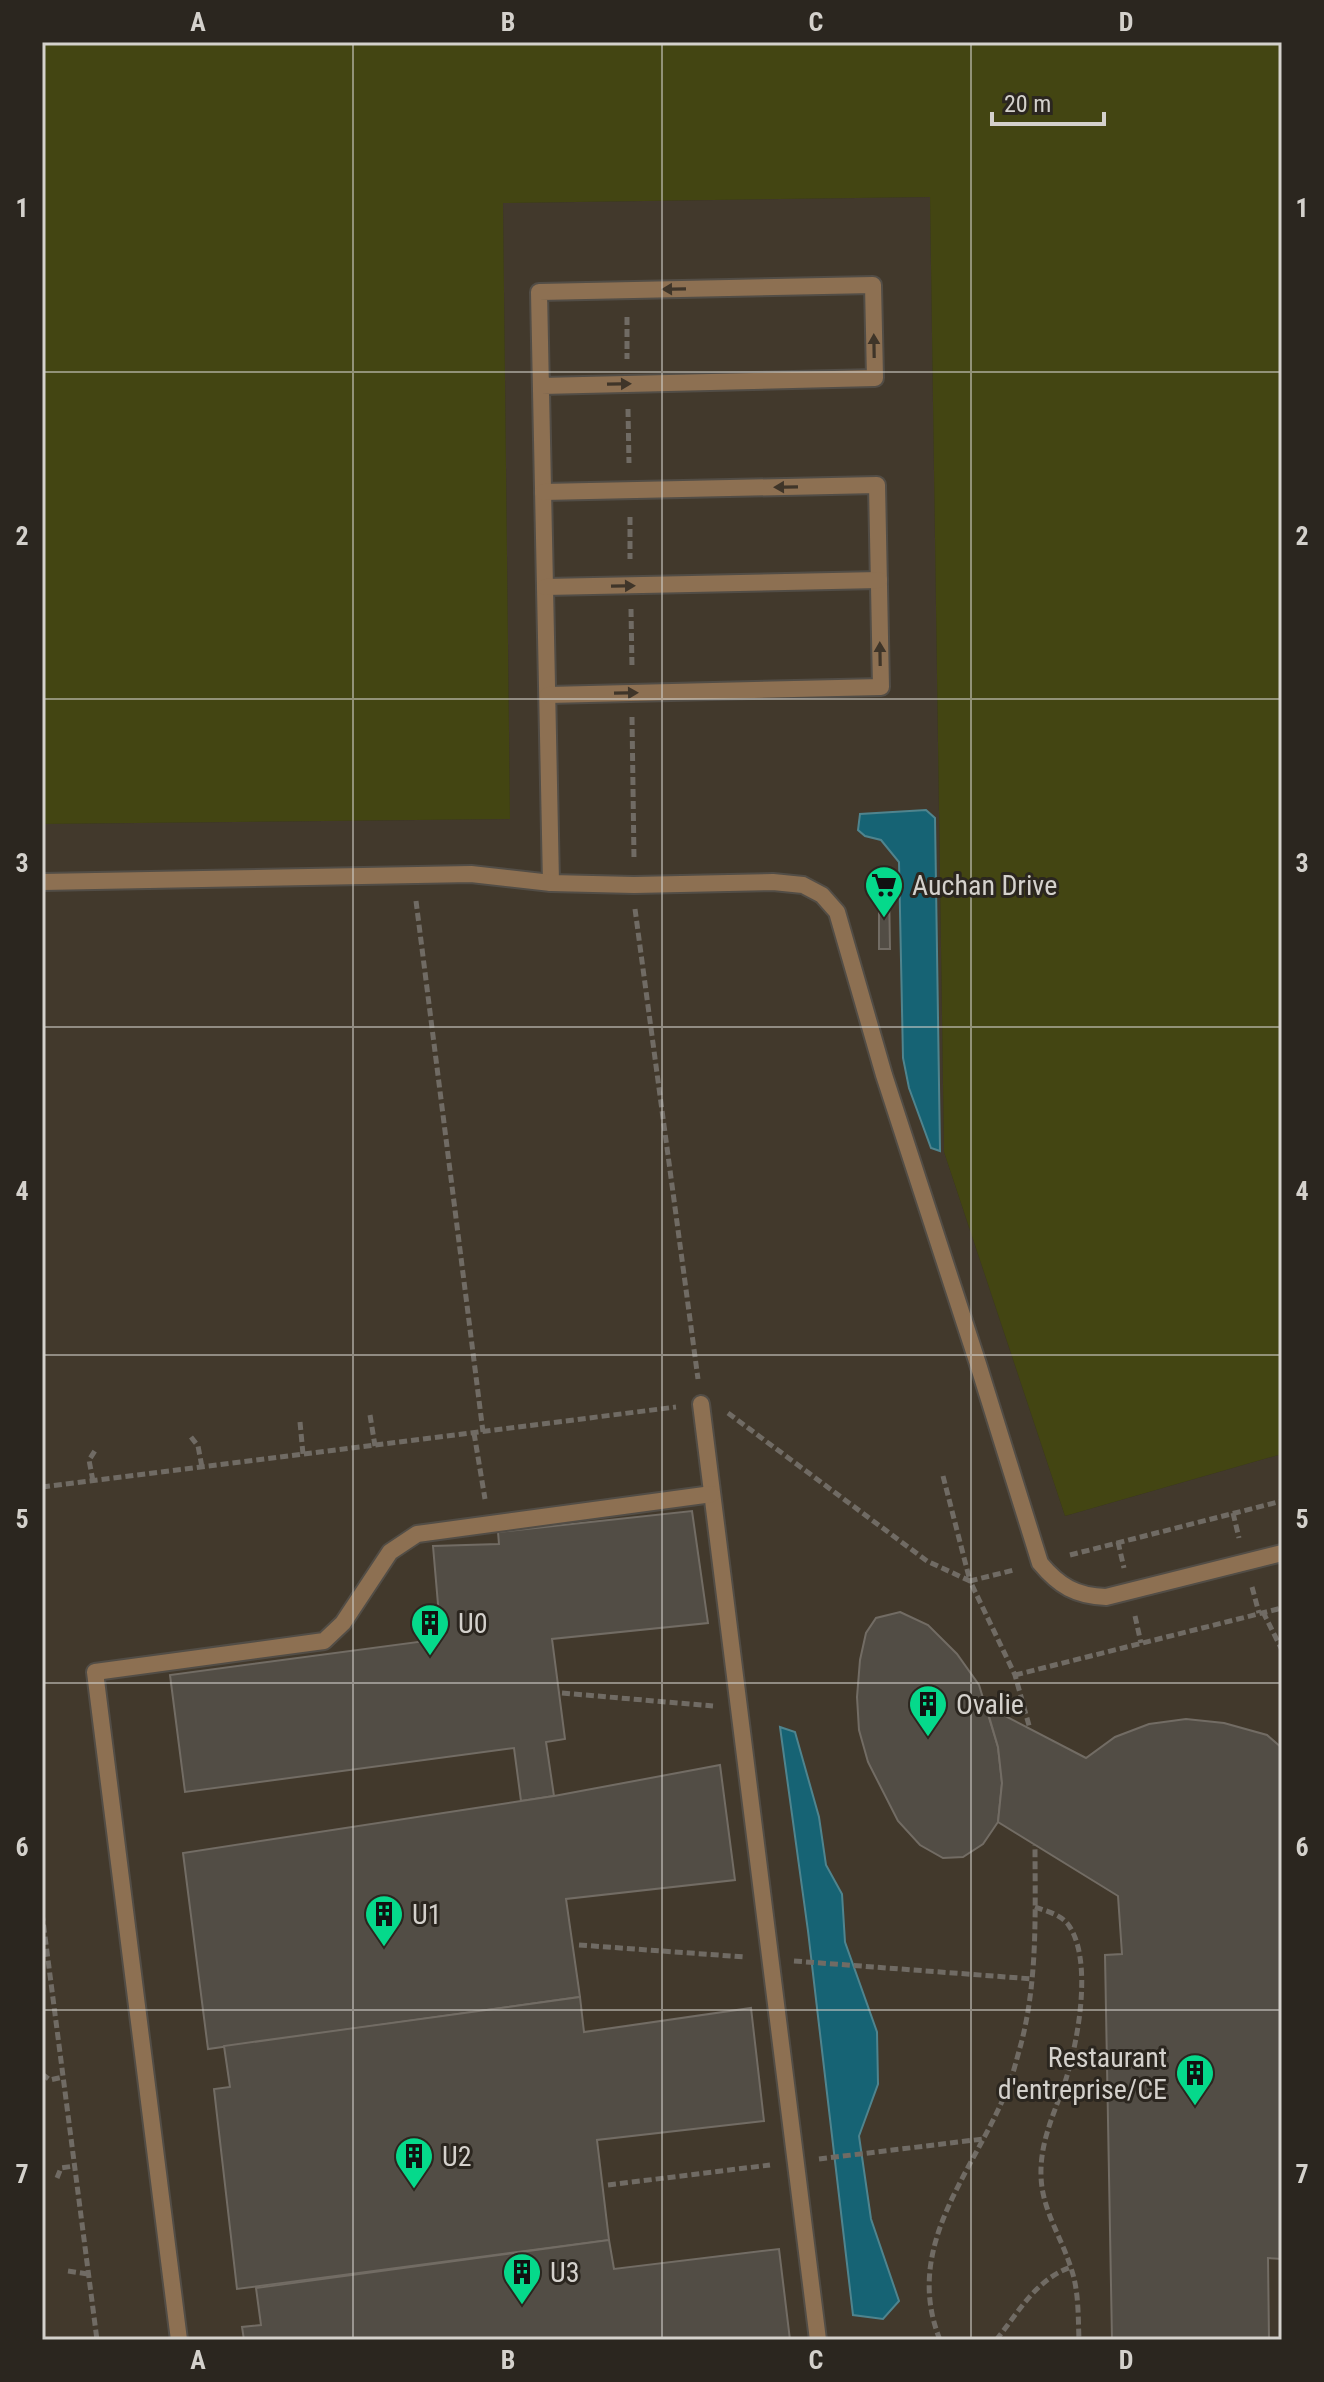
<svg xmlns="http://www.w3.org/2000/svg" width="1324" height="2382" viewBox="0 0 1324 2382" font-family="'Roboto Condensed',sans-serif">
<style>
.built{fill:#42392c}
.green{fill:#434512}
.water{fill:#166374;stroke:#4f848e;stroke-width:2}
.building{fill:#524d45;stroke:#726c64;stroke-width:2}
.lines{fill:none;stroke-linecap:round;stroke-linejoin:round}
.lane-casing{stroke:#524d46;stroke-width:20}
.path{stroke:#706b64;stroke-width:5;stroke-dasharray:8 4;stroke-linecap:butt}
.lane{stroke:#8d7052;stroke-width:16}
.oneway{fill:#3f3529}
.grid{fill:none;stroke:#d4d1cc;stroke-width:2;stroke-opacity:0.55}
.labels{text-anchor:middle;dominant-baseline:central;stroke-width:6;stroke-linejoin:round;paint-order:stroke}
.poi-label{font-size:28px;fill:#d4d1cc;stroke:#2b261f;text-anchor:start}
.neatline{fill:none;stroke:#d4d1cc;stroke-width:3}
.grid-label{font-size:26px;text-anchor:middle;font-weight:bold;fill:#d4d1cc}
</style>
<rect width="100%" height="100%" fill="#353028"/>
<!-- built -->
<path class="built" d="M930,197L944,1152L1065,1516L1282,1454V2340H42V824L510,819L503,203Z"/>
<!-- green -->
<path class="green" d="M42,42H1282V1454L1065,1516L944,1152L930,197L503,203L510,819L42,824Z"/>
<!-- water -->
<g class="water">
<path d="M926,810L935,818L940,1151L931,1148L909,1088L903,1058L899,862L881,840L865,836L858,830L860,814Z"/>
<path d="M780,1727L795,1732L819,1817L826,1865L842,1894L845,1942L877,2032L878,2084L859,2136L871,2219L899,2301L883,2319L853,2315L808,1931Z"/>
</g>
<!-- building -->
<g class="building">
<path d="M879,889H889L890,949H879Z"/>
<path d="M692,1511L708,1623L552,1639L565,1739L546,1742L554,1796L521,1801L514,1748L185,1792L170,1675L441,1639L433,1546L499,1544L498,1532Z"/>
<path d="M900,1612L928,1625L957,1654L979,1685L998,1747L1002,1783L998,1822L983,1844L963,1857L943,1858L920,1845L898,1821L868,1762L859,1730L857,1697L860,1660L866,1633L876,1618Z"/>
<path d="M986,1706L1086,1758L1115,1737L1149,1724L1186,1719L1224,1723L1267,1735L1282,1748V2259L1268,2258L1269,2340H1112L1105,1955L1122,1954L1118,1896L998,1822L1002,1783L998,1747Z"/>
<path d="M720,1765L735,1880L566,1899L580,1997L208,2049L183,1853L554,1796Z"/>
<path d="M580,1997L584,2032L751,2008L764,2121L597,2140L609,2240L237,2289L214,2089L230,2087L224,2046Z"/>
<path d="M609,2240L614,2269L779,2249L790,2340H244L242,2327L261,2325L256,2288Z"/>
</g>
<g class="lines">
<!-- lane casing -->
<g class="lane-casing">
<g id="lane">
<path d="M541,386L875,378L873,285L539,292L551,883"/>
<path d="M543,492L877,485L881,687L548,695"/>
<path d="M545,587L879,580"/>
<path d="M42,882L471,874L551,883L634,885L773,882L803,885L822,895L837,912L884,1075L978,1364L1040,1563C1059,1586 1076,1596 1106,1597L1282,1553"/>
<path d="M701,1404L818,2340"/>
<path d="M179,2340L95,1672L324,1641L343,1623L390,1552L417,1534L712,1494"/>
</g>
</g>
<!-- path -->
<g class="path">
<path d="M627,317V359"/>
<path d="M628,409L629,463"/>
<path d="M630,517V559"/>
<path d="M631,609L632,667"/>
<path d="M632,717L634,859"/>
<path d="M416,901L483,1432"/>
<path d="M635,909L698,1379"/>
<path d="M728,1413L927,1561L970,1581L1015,1675L1030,1729"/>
<path d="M370,1415L375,1446"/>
<path d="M300,1422L303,1454"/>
<path d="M474,1433L485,1499"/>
<path d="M191,1437L198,1446L202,1467"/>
<path d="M943,1476L970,1581L1014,1570"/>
<path d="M93,1481L89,1460L96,1449"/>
<path d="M42,1487L676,1407"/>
<path d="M1233,1513L1239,1538"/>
<path d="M1118,1542L1124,1568"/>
<path d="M1070,1555L1282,1501"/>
<path d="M1252,1587L1259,1613"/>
<path d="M1263,1612L1282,1650"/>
<path d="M1135,1616L1141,1643"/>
<path d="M1015,1675L1282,1608"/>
<path d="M562,1693L713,1706"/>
<path d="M1035,1907C1046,1911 1059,1914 1067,1923C1095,1958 1077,2049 1063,2088C1052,2118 1040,2144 1041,2176C1042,2210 1061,2236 1071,2268C1079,2291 1078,2316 1079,2340"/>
<path d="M42,1913L97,2340"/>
<path d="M579,1945L745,1957"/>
<path d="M794,1961L1033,1979"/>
<path d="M42,2074L50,2080L63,2077"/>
<path d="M819,2159L983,2139"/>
<path d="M57,2178L61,2168L74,2166"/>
<path d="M608,2185L770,2165"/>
<path d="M68,2271L88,2274"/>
<path d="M940,2340C903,2248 970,2176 1004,2097C1012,2080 1016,2061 1021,2044C1038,1979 1035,1911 1035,1845"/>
<path d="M996,2340C1019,2312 1035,2280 1071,2267"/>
</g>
<!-- lane -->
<use href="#lane" class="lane"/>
</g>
<!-- one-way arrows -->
<defs><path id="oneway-solid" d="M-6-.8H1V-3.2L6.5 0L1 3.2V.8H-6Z" transform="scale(2)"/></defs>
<g class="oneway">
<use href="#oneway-solid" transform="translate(674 289) rotate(179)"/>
<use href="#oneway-solid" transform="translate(874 346) rotate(-91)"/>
<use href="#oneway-solid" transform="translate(619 384) rotate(-1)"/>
<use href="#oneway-solid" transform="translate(786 487) rotate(179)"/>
<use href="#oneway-solid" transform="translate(623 586) rotate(-1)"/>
<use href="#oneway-solid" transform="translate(880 654) rotate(-91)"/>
<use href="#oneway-solid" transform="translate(626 693) rotate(-1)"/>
</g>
<!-- grid -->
<path class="grid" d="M353,42V2340M662,42V2340M971,42V2340M42,372H1282M42,699H1282M42,1027H1282M42,1355H1282M42,1683H1282M42,2010H1282"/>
<!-- icons -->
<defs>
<g id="supermarket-pin" transform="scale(2)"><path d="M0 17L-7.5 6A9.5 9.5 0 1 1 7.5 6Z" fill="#05d98b" stroke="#2b261f"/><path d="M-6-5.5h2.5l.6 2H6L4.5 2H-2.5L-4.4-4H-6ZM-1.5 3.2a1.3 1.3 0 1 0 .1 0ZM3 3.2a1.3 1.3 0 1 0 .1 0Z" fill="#111"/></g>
<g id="building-pin" transform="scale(2)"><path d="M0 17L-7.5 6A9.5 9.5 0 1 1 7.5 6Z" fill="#05d98b" stroke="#2b261f"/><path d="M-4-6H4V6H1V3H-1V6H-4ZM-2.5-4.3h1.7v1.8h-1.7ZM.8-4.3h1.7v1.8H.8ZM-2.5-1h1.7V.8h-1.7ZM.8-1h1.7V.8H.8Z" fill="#111"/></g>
</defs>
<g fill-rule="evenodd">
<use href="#supermarket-pin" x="884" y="885"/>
<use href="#building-pin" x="430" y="1623"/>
<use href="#building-pin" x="928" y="1704"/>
<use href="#building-pin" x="384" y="1914"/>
<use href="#building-pin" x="1195" y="2073"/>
<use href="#building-pin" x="414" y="2156"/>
<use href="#building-pin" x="522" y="2272"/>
</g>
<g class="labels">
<!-- poi labels -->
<g class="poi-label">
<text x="912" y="885">Auchan Drive</text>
<text x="458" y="1623">U0</text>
<text x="956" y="1704">Ovalie</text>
<text x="412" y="1914">U1</text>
<text x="1167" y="2057" text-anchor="end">Restaurant<tspan x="1167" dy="32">d'entreprise/CE</tspan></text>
<text x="442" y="2156">U2</text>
<text x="550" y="2272">U3</text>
</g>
</g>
<!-- border -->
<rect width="1324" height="2382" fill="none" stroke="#2b261f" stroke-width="88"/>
<!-- scale -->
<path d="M992 112v12h112v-12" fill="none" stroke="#d4d1cc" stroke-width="4"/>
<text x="1004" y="112" font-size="24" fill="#d4d1cc" stroke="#2b261f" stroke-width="6" paint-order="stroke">20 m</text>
<rect x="44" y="44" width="1236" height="2294" class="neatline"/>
<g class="grid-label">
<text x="198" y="31">A</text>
<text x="508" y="31">B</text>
<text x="816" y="31">C</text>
<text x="1126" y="31">D</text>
<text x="22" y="217">1</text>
<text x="1302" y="217">1</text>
<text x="22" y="545">2</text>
<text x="1302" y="545">2</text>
<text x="22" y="872">3</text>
<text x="1302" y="872">3</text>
<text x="22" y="1200">4</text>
<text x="1302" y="1200">4</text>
<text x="22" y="1528">5</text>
<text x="1302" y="1528">5</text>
<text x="22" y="1856">6</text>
<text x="1302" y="1856">6</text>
<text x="22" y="2183">7</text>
<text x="1302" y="2183">7</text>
<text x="198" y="2369">A</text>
<text x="508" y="2369">B</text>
<text x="816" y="2369">C</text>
<text x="1126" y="2369">D</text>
</g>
</svg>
